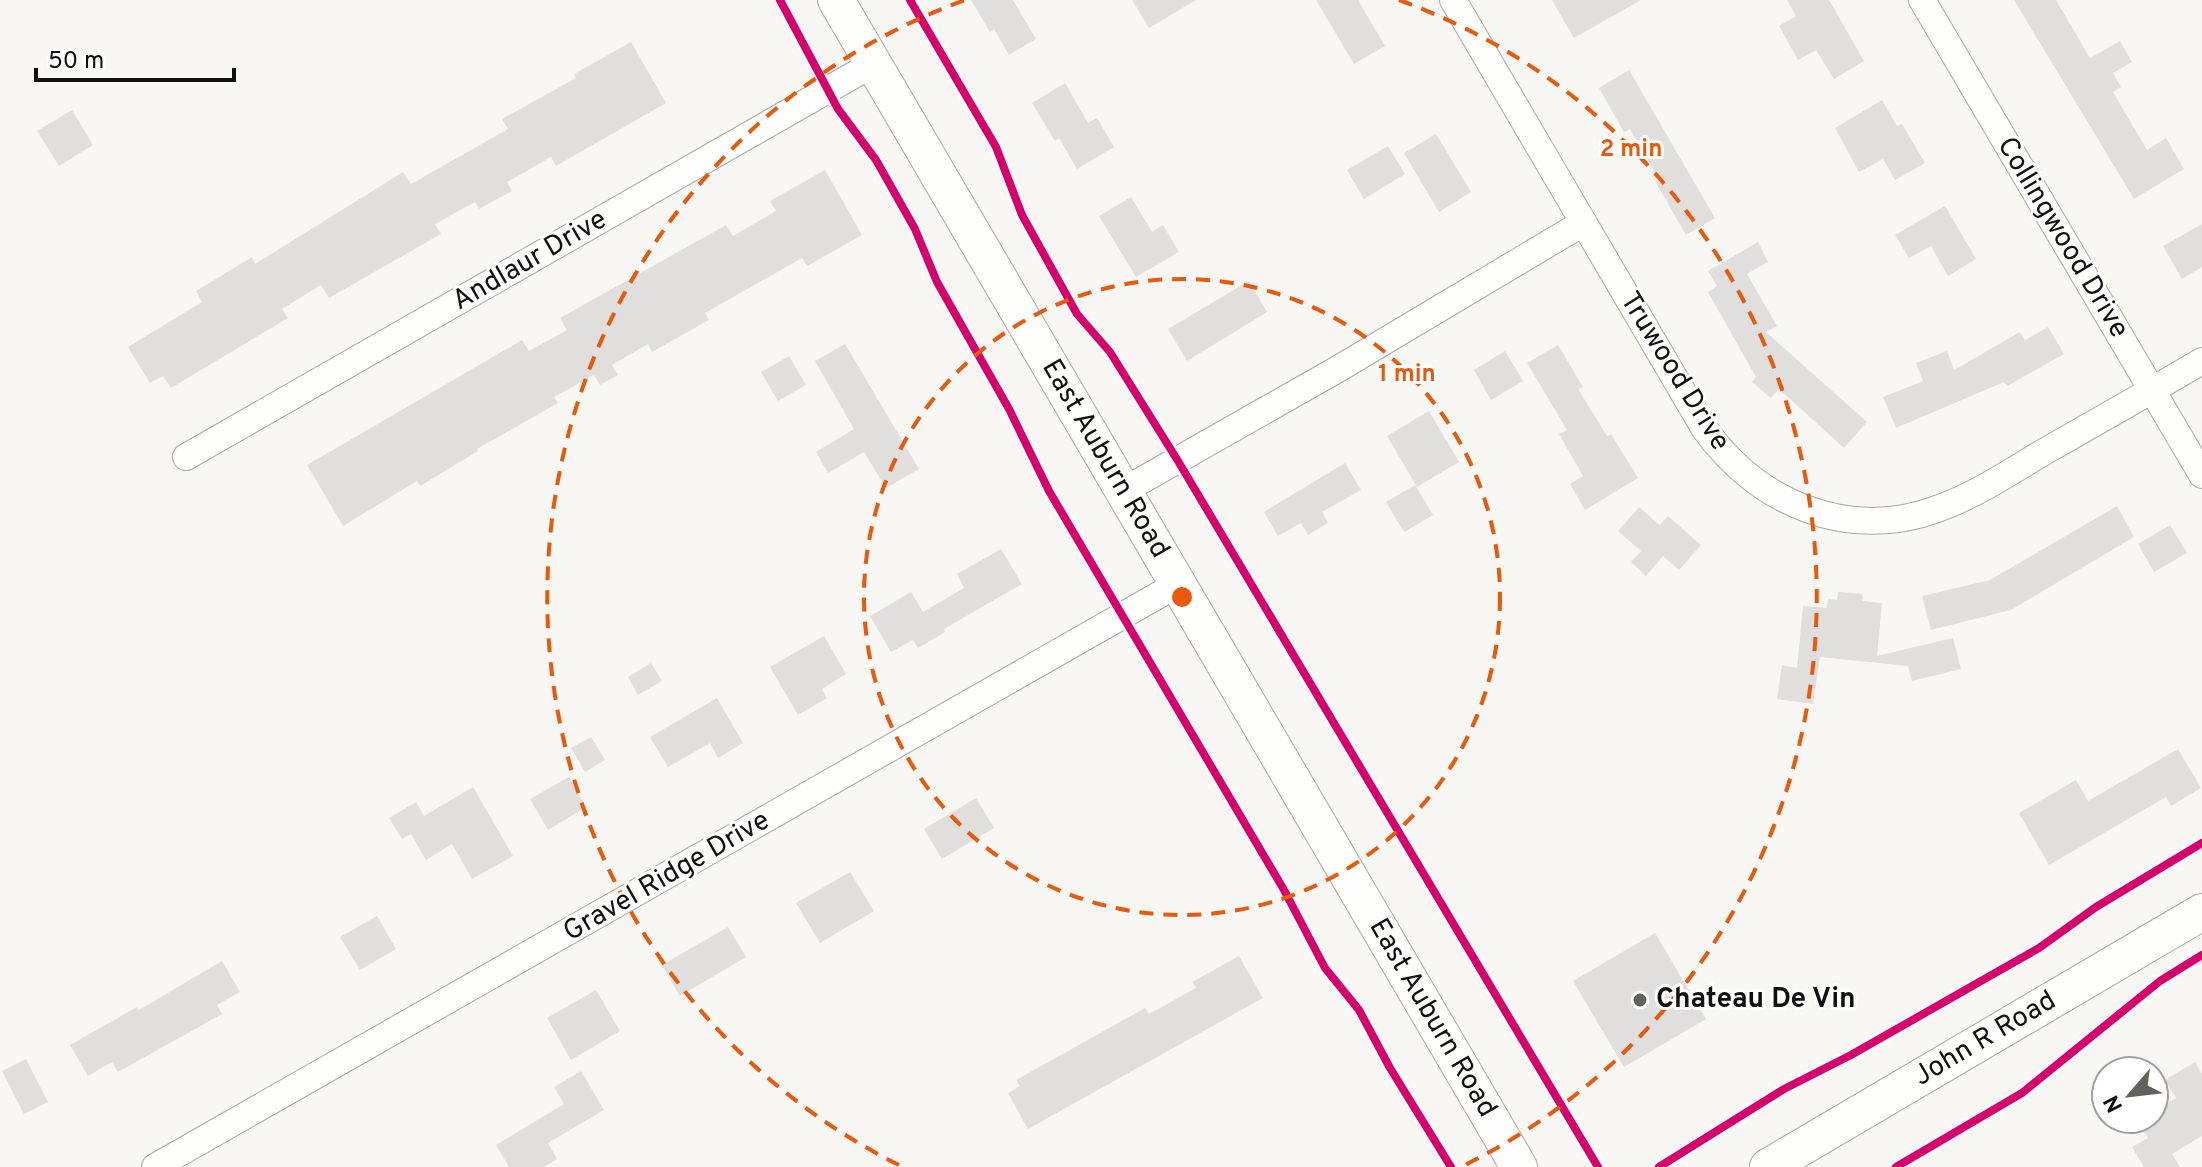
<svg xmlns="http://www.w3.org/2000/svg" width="2202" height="1167" viewBox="0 0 2202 1167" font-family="Overpass,sans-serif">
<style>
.building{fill:#e1dfdd}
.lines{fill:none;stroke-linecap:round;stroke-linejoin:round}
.street-casing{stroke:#abaaa8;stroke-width:28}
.secondary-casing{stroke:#abaaa8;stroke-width:38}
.street{stroke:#fefefd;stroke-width:26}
.secondary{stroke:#fefefd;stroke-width:36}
.cycleway-casing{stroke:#fff;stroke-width:13}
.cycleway{stroke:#d6006c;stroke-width:8}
.ring{fill:none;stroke:#e8590c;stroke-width:4;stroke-dasharray:14 10}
.poi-dot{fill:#62615e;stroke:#fff;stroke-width:3}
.labels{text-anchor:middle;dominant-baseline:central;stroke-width:6;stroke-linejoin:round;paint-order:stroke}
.street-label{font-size:28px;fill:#11100e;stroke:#fff}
.poi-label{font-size:28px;font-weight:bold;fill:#11100e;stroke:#fff;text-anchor:start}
.centre{fill:#e8590c;stroke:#fff;stroke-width:4}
.ring-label{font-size:24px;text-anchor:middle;font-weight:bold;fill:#e8590c;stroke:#fff;stroke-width:6;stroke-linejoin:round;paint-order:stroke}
</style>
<rect width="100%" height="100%" fill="#f9f7f4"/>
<!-- building -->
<g class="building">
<path d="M971,0H1013L1036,39L1009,55L994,29L990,32Z"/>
<path d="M1132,0H1196L1149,28Z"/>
<path d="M1316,0H1358L1385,46L1354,64Z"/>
<path d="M1552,0H1641L1574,38Z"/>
<path d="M1787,0H1829L1864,61L1834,79L1816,50L1798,60L1779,26L1796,16Z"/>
<path d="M2014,0H2056L2090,58L2120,41L2132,62L2113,73L2121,87L2113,92L2147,150L2166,138L2184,169L2134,199Z"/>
<path d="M631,42L666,103L556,166L551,157L507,182L512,191L479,209L475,202L435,224L441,234L329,298L321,285L282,309L288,318L171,388L163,376L150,383L128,347L202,302L196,291L252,257L255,264L403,172L411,184L508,129L502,119L576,78L574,74Z"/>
<path d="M1629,70L1715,218L1686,235L1655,181L1659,180L1630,129L1624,132L1599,88Z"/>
<path d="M1065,83L1088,123L1097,118L1114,147L1077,169L1059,138L1055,141L1032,103Z"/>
<path d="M1882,100L1897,126L1902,124L1925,163L1895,180L1883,159L1859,172L1835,128Z"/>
<path d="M72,110L93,145L59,166L37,131Z"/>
<path d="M1436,134L1471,192L1439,212L1404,153Z"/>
<path d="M1388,146L1405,174L1364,199L1347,170Z"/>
<path d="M825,170L862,235L807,266L802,258L705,313L709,320L652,352L648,344L612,365L618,375L600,385L594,375L554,397L558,403L477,449L478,451L420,486L417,481L343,526L307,465L522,340L529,351L567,330L560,318L726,225L733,236L776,211L770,201Z"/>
<path d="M1131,197L1152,232L1163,225L1179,252L1136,277L1099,216Z"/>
<path d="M1945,206L1976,259L1948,276L1931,246L1909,258L1895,235Z"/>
<path d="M2202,224V267L2182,279L2163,246Z"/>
<path d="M1758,242L1768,262L1747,274L1777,326L1766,332L1867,422L1844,448L1779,389L1771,398L1752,382L1756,377L1708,292L1717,286L1708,271Z"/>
<path d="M1249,281L1267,312L1187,361L1168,329Z"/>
<path d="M2048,327L2064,354L2007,386L2004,382L1896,428L1883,397L1923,381L1916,363L1947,351L1954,370L2020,332L2025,340Z"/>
<path d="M845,344L919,469L886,488L864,452L828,473L816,452L854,429L815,361Z"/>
<path d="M1558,345L1583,387L1578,389L1607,436L1611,434L1638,478L1585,510L1570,484L1583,476L1559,434L1567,430L1527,363Z"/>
<path d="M1505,351L1523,381L1491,400L1474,370Z"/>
<path d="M789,356L806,385L778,401L761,372Z"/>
<path d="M1429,411L1459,462L1417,487L1387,436Z"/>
<path d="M1345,463L1361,490L1322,512L1328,523L1308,535L1301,523L1278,536L1264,512Z"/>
<path d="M1415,485L1433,515L1404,532L1386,502Z"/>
<path d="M2117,506L2134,537L2011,610L1931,630L1922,596L1990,580Z"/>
<path d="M1639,507L1660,525L1668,516L1701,545L1679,570L1663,556L1646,576L1631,562L1641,551L1618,531Z"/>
<path d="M2170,525L2187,553L2154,572L2138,544Z"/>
<path d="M1001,549L1022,584L944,629L945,632L918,648L913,640L891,652L870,616L911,592L923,612L964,588L957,574Z"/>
<path d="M1838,592L1863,594L1862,601L1882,603L1877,656L1953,638L1961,669L1912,681L1908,666L1820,657L1813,704L1777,699L1782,665L1797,668L1803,606L1827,608L1828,599L1837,600Z"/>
<path d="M824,636L846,674L822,689L827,698L798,715L770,667Z"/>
<path d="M651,663L662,681L638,695L628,677Z"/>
<path d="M717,698L743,743L718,758L710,743L668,767L650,737Z"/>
<path d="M591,737L605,760L585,772L571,748Z"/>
<path d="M2178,749L2201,788L2171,806L2166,797L2049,865L2019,813L2076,780L2088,801Z"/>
<path d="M569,777L586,807L548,830L530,799Z"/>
<path d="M473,787L513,856L472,879L452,844L426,860L411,834L402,839L389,818L416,802L424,816Z"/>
<path d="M976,798L994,828L942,859L924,829Z"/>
<path d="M850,872L874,911L820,943L796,903Z"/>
<path d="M377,916L396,949L360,970L340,937Z"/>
<path d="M728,927L746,957L680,996L662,965Z"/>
<path d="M1655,933L1706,1019L1624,1067L1573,981Z"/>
<path d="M1239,956L1263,998L1028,1129L1008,1093L1020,1086L1016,1080L1145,1008L1149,1014L1196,988L1192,982Z"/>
<path d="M222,961L240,992L217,1005L222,1014L118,1072L112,1062L88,1076L70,1045L137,1007L139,1010Z"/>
<path d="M596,990L620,1031L571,1060L547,1018Z"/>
<path d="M26,1059L48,1102L24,1114L2,1071Z"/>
<path d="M2195,1062L2202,1074V1136L2172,1154L2180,1167H2144L2132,1147L2148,1138L2138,1121L2154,1119V1111L2176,1098L2165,1080Z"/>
<path d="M581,1071L604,1110L548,1143L557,1159L544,1167H509L496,1145L564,1104L554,1087Z"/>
</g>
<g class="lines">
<!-- street casing -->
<g class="street-casing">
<g id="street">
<path d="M1453,0L1704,428C1757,503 1848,542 1937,509C1977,495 2013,470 2049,449C2100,420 2151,391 2202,361"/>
<path d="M1922,0L2202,475"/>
<path d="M186,457L873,64"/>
<path d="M1123,491L1338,369L1583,223"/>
<path d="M155,1167L1178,584"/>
</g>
</g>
<!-- secondary casing -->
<g class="secondary-casing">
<g id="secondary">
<path id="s1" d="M836,0L1519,1167"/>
<path id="s2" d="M1768,1167L2202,912"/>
</g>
</g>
<!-- street -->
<use href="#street" class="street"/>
<!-- secondary -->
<use href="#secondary" class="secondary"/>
<!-- cycleway casing -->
<g class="cycleway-casing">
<g id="cycleway">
<path d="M780,0L838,109L876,160L915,229L937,282L1009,409L1049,491L1284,890L1325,968L1359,1010L1390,1068L1451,1167"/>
<path d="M910,0L996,147L1022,215L1077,314L1110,352L1178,461L1598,1167"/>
<path d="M1659,1167L1784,1089L1851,1055L2039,948L2096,907L2202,843"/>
<path d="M1896,1167L2022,1093L2160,981L2202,955"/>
</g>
</g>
<!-- cycleway -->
<use href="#cycleway" class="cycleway"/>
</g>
<!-- distance rings -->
<g class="ring">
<circle cx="1182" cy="597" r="318"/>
<path d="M899 1165A635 635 0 0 1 965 0M1399 0A635 635 0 0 1 1465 1165"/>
</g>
<!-- markers -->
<circle class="poi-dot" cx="1640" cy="1000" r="8"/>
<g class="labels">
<!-- street labels -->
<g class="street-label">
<text transform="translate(2062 238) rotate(59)">Collingwood Drive</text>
<text transform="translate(530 261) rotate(-30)">Andlaur Drive</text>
<text transform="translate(1674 372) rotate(58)">Truwood Drive</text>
<text stroke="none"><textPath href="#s1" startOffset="532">East Auburn Road</textPath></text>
<text transform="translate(667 877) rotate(-30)">Gravel Ridge Drive</text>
<text stroke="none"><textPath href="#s1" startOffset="1180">East Auburn Road</textPath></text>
<text stroke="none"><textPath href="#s2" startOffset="252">John R Road</textPath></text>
</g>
<!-- poi labels -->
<g class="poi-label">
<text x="1656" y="1000">Chateau De Vin</text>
</g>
</g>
<circle cx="1182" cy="597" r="12" class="centre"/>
<g class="ring-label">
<text x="1631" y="156">2 min</text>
<text x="1407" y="381">1 min</text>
</g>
<!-- north arrow -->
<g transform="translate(2130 1095) rotate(242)"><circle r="38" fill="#ffffff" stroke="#a09f9f" stroke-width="2"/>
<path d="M0-6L14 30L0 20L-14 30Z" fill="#62615e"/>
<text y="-12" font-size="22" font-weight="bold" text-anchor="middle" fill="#11100e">N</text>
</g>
<!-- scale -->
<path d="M36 68v12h198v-12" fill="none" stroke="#11100e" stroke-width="4"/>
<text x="48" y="68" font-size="24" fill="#11100e" stroke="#ffffff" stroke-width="6" paint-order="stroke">50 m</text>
</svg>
